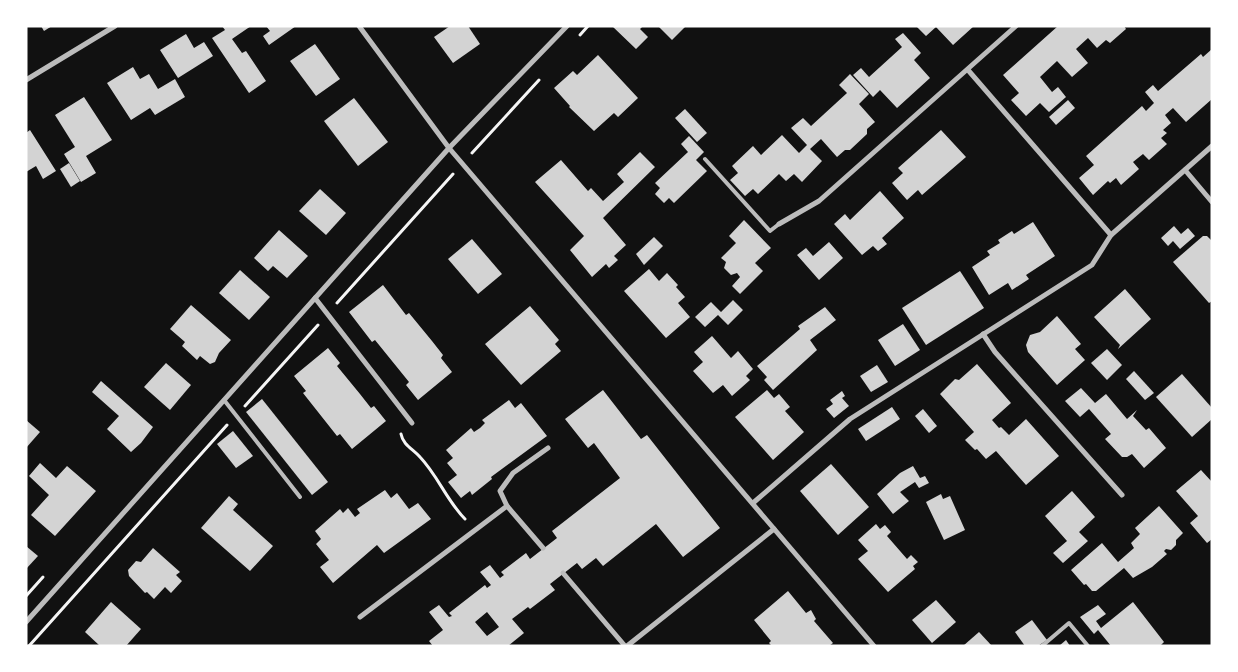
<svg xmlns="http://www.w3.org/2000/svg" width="1238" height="672" viewBox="0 0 1238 672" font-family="'Titillium Web',sans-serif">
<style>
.building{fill:#d3d3d3;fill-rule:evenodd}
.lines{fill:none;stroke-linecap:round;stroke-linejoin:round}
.path{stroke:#f5f5f5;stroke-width:3}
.service{stroke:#bcbcbc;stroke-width:4}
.minor{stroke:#bcbcbc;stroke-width:5}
</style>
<rect width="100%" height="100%" fill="#111"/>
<!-- building -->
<g class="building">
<path d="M41,26H52L44,31Z"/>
<path d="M222,26H251L232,39L242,53L246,51L266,81L249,93L212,38L225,30Z"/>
<path d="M266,26H296L269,45L263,36L270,31Z"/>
<path d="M450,26H468L480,44L453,63L434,37Z"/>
<path d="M612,26H643L640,29L648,37L636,49Z"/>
<path d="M658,26H686L672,40Z"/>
<path d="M916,26H974L953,45L936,27L926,36Z"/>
<path d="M1058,26H1124L1126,29L1110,43L1106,40L1097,48L1088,38L1076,49L1088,63L1072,77L1057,61L1040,77L1052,92L1058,87L1066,97L1049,112L1040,103L1026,116L1011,100L1019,93L1003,75Z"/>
<path d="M903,33L921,53L914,60L930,78L897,108L880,90L873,97L853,75L861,68L869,77L902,47L895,39Z"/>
<path d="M186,34L194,48L204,42L213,56L178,78L160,50Z"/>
<path d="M315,44L340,79L316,96L290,61Z"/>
<path d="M1212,49V99L1186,122L1173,108L1165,115L1171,123L1163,130L1167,133L1161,138L1167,144L1149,160L1143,154L1133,162L1139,169L1121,185L1116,178L1110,183L1108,181L1093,195L1079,178L1094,165L1086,156L1142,106L1146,111L1154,103L1145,92L1153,85L1158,91L1201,54L1203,57Z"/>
<path d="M598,55L638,98L618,117L614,113L594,131L569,107L570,106L554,88L573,71L577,75Z"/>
<path d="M133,67L140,79L149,74L158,89L175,79L185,97L155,115L150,108L131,120L107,83Z"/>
<path d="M850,74L869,94L859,104L875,122L867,129V134L850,150H845L837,157L821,139L810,149L822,161L802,182L794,174L786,181L779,174L758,194L753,189L745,196L730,180L738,173L732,166L753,146L761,155L782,135L799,153L807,145L791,128L803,118L811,126L847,93L839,85Z"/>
<path d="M84,97L112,140L86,156L96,173L81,182L64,154L75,147L55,115Z"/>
<path d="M354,98L388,142L358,166L324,121Z"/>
<path d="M1068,100L1075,108L1056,125L1049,117Z"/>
<path d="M685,109L707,133L697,142L675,118Z"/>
<path d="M30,130L56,171L43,179L36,166L26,172V133Z"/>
<path d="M941,130L966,157L922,195L918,190L907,200L892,183L903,173L898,168Z"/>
<path d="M689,136L704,152L696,160L707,171L674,203L669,198L664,203L655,194L660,188L655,183L688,152L681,144Z"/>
<path d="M640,152L655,167L603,218L626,245L614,256L618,260L609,268L606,264L592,277L570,250L584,236L535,182L561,160L588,191L591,188L603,201L624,182L617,174Z"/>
<path d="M69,163L80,181L71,187L60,169Z"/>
<path d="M320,189L346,213L326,235L299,211Z"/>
<path d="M880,191L904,218L882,238L887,244L878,251L873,246L862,255L834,224L845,214L850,220Z"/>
<path d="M744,220L771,248L755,263L763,271L740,294L732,286L740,277L737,273L731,275L724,268L726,262L721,258L736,243L729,236Z"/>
<path d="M1033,222L1055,256L1026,275L1029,279L1012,290L1008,283L989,295L972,267L990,255L987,251L1000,243L998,240L1012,231L1014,234Z"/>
<path d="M1174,226L1181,234L1188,228L1195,236L1180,249L1173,241L1168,246L1161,238Z"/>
<path d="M279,230L308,256L287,278L273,266L268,271L254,258Z"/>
<path d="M1203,236H1207L1212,241V301L1209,303L1173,262Z"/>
<path d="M654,237L663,246L644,265L636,254Z"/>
<path d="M472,239L502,274L478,294L448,259Z"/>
<path d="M829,242L843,258L819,280L797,255L806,248L813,256Z"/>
<path d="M649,269L659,281L667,273L678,285L676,287L685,297L678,303L690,317L666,338L624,291Z"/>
<path d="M240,270L270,297L249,320L219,293Z"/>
<path d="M960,271L984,308L926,345L902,308Z"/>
<path d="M383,285L406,315L409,313L432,341L443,355L441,358L452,372L418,400L406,385L409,382L375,340L372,342L349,312Z"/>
<path d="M1125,289L1151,319L1118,349L1120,345L1094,317Z"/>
<path d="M733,300L743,310L728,325L718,315L705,327L695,317L711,302L721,312Z"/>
<path d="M191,305L231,340L219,353L215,362L210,364L200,356L197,360L182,346L185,342L170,329Z"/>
<path d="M530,306L559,340L555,344L561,351L521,385L485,344Z"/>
<path d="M825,307L836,320L810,340L817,350L773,390L764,380L767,377L757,366L800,329L798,326Z"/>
<path d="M1057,316L1081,344L1075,349L1085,360L1057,385L1028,352L1026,345L1030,335L1040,332Z"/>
<path d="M903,324L920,350L895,366L878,340Z"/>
<path d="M712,336L731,358L738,351L753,369L746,376L750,380L732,396L723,385L713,393L693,371L703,362L694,352Z"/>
<path d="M328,348L340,363L337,366L360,394L371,408L374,406L386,421L352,449L340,434L337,436L303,393L306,391L294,376Z"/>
<path d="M1107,349L1122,365L1107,380L1091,363Z"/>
<path d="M166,363L191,385L170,410L144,387Z"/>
<path d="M977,364L1011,403L992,420L999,428L1001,427L1009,435L1026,419L1059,456L1026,485L996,451L986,459L977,449L975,450L965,440L974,432L940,394L955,379L959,380Z"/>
<path d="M877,365L888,382L871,392L860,376Z"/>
<path d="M1134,371L1154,393L1145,400L1126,379Z"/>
<path d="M1182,374L1212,408V419L1192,437L1156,397Z"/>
<path d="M101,381L153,427L141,443L131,452L107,429L119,416L92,392Z"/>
<path d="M1081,388L1095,403L1106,394L1127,419L1137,410L1133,416L1146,430L1149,428L1166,448L1144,468L1132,454L1127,457H1122L1105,439L1111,434L1089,409L1080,417L1065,401Z"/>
<path d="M603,390L641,439L647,435L720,528L683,557L656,524L603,566L596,558L582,569L577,563L550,584L555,590L530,609L528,607L512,619L524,633L508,646H433L429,641L443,630L429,612L439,605L449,617L452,616L449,613L485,585L487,588L491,585L480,572L490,565L500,578L504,575L501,572L526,553L530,559L557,538L552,531L620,478L594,443L588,448L565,419ZM487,612L499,627L487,636L475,622Z"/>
<path d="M767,390L774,398L779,394L790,407L785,411L804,432L773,460L735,417Z"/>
<path d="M842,391L845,396L842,398L849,406L834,418L826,409L833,404L830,400Z"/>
<path d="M262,399L328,482L312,495L246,412Z"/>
<path d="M509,400L515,408L521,403L547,436L491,477L492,479L472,495L470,491L461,498L448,482L457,475L447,463L453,458L446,450L471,428L474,432L480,428L485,423L482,420Z"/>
<path d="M892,407L900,419L866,441L858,429Z"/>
<path d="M923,409L937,426L929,433L915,416Z"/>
<path d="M26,420L40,432L26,448Z"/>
<path d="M233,431L253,456L236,468L217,444Z"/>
<path d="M40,463L56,478L67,466L96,491L55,536L31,515L49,495L29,476Z"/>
<path d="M831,464L869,507L838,535L800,491Z"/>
<path d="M913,466L920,478L925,476L929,483L919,488L915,482L900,492L909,501L893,514L877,494L900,473Z"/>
<path d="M1201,470L1212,482V539L1207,543L1190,523L1198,516L1176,491Z"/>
<path d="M385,490L391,498L397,493L409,509L418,503L431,519L384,553L377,545L333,583L320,567L329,560L316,544L321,539L315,531L340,509L343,513L348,508L355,517L360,513L357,509Z"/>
<path d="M1072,491L1095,517L1079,532L1088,541L1063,563L1053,553L1067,541L1045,516Z"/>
<path d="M941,494L943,499L950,496L965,530L944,540L926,502Z"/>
<path d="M229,496L238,504L233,510L273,546L250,571L201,528Z"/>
<path d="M1159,506L1183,533L1176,540V545L1171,550L1166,549L1164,551L1167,554L1152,567L1149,563L1152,567L1133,578L1124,568L1096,591H1092L1086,584L1084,585L1071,570L1102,543L1118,562L1134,548L1131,543L1140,534L1135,528Z"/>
<path d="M876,524L880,529L885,525L891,532L887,536L907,559L911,555L918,562L913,566L915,569L888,592L858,559L868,551L858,540Z"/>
<path d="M26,546L38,556L26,569Z"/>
<path d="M153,548L180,572L176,575L182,581L171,593L165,587L154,599L147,592L145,593L129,576L128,570L136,561L141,562Z"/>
<path d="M788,591L806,613L811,610L816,619L814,621L833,643L829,646H772L769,643L771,641L754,620Z"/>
<path d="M936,600L956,622L932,643L912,620Z"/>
<path d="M111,602L141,629L126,646H100L85,632Z"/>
<path d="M1133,602L1164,642L1160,646H1111L1098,630L1094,634L1080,617L1098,605L1106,614L1096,621L1101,628Z"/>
<path d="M1032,620L1047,640L1038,646H1025L1015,632Z"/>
<path d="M979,632L992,646H963Z"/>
<path d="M1066,640L1070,646H1059Z"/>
</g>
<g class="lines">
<!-- path -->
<g class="path">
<path d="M580,35L588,26"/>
<path d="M472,153L539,80"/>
<path d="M337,303L453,174"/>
<path d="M245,406L318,325"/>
<path d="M401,434C403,445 413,449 420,457C438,476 447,501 465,519"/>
<path d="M26,596L43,577"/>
<path d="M29,646L227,425"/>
</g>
<!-- service -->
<g class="service">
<path d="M705,159L770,231L779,224"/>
<path d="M224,400L300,497"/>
<path d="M1042,646L1069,623L1088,646"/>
</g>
<!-- minor -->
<g class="minor">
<path d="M359,26L449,148L874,646"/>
<path d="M968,70L1111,235"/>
<path d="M26,80L115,26"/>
<path d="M1185,170L1212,202"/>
<path d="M779,224L819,201L1016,26"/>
<path d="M315,298L412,423"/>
<path d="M983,334L995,352L1122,495"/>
<path d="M753,503L850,419L1092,265L1111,235L1212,146"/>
<path d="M543,548L507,506L500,491L513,473L548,448"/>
<path d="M563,573L625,646"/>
<path d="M360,617L507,506"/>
<path d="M26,622L449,148L567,26"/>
<path d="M627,646L774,529"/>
</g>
</g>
<!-- border -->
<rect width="1238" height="672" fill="none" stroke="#ffffff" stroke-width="55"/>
</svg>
